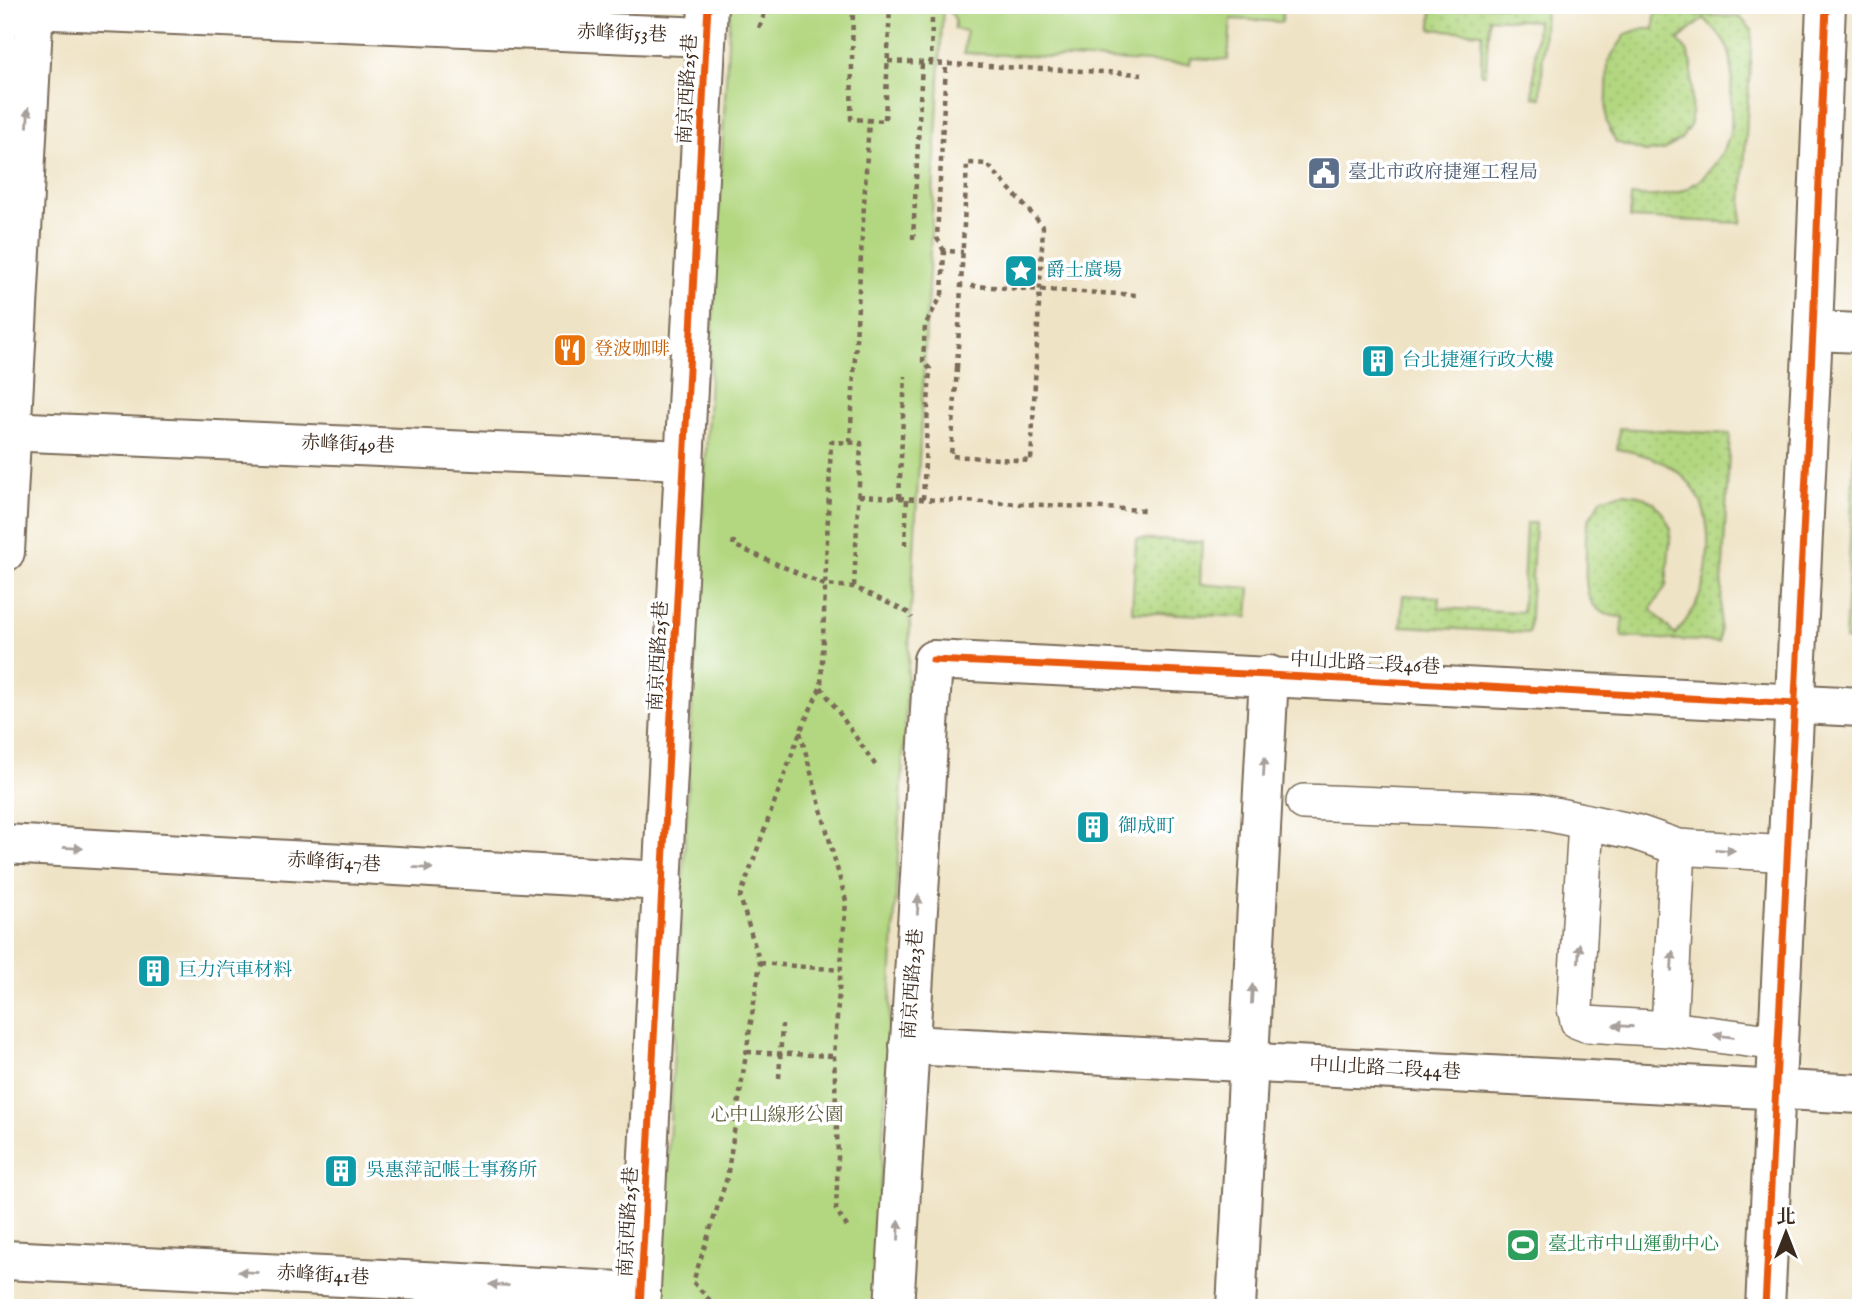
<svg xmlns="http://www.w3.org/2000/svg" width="1866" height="1313" viewBox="0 0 1866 1313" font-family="'IM FELL English','Noto Serif TC',serif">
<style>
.grass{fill:url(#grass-dots);stroke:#76804f;stroke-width:2}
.green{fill:#b2d780;stroke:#76804f;stroke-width:2}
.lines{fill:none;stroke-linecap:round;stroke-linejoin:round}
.lane-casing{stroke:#7a6b58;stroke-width:38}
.street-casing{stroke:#7a6b58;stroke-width:42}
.path{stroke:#7a6b58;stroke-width:4.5;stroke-dasharray:5 5;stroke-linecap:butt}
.lane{stroke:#fff;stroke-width:35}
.street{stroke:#fff;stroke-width:38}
.path-bridge{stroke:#7a6b58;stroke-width:4.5;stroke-dasharray:5 5;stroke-linecap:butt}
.cycleway-casing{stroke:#fff;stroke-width:11}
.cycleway{stroke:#e8590c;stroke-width:7}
.oneway{fill:#a79f9a}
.labels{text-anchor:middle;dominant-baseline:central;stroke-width:7;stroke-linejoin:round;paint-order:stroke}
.street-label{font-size:19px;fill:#3b2a1e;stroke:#fff}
.service-label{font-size:19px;fill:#4e5e75;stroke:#fff;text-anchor:start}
.culture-label{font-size:19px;fill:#0d838f;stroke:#fff;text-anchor:start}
.food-label{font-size:19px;fill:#c56008;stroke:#fff;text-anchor:start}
.park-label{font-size:19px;fill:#5f5e3b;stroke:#fff}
.leisure-label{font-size:19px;fill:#27864d;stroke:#fff;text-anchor:start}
</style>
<defs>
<pattern id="grass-dots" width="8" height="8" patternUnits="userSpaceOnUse" patternTransform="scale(1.75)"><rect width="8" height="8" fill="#b2d780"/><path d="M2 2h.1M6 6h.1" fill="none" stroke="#9ab96e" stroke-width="1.8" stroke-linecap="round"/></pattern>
</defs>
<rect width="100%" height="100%" fill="#fff"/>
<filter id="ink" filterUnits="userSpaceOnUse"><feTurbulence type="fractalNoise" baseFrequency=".0143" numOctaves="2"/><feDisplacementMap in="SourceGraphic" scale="14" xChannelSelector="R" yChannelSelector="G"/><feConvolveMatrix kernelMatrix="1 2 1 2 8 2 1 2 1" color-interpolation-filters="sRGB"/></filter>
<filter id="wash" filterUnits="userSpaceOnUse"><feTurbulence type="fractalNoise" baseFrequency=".00686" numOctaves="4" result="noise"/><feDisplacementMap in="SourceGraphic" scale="28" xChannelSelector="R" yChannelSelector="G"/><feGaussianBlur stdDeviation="1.57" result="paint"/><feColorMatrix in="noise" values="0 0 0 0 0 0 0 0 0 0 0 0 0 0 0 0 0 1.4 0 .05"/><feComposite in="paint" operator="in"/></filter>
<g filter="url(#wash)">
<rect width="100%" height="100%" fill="#efe3c5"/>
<!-- grass -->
<g class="grass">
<path d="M1432,5L1545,6L1541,98L1533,97L1537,21L1489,18L1486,74H1481L1482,33L1431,29Z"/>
<path d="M1655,12L1740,17L1752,30L1741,223L1630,218L1631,196C1647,196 1664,197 1679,192C1704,183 1728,153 1731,127C1732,118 1731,109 1731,100C1732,56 1736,51 1704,18L1678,40L1687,51L1692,64L1691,124L1681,139L1664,150L1645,152L1616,142L1606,122L1608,61L1626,34L1640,29H1654Z"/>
<path d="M1619,428L1730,434L1719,642L1622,637L1623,617C1583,616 1585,585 1586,554C1586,544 1585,531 1588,522C1591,514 1598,506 1602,498L1624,493L1639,495L1655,503L1664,515L1671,529L1666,586L1651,609L1675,635C1699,606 1707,585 1708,547C1710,485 1674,458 1617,449Z"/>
<path d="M1526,523H1535L1529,633L1401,626L1403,595L1440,597L1439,608L1522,612Z"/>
<path d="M1136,539L1202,542L1200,584L1250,588L1248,617L1132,612Z"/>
</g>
<!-- green -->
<g class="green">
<path d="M730,5H1283L1282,22L1231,19L1228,60L1191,58L1190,64L964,53L966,31L954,29C958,19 951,11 943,7L874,1308H660Z"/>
<path d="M1859,363H1861V641L1845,640Z"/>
</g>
</g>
<g filter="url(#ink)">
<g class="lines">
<!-- lane casing -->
<g class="lane-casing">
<g id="lane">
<path d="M1304,802L1536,811L1635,832L1678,847L1789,854"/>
<path d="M1586,822L1575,1008L1578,1021L1586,1024L1669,1029L1779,1043"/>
<path d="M1669,1029L1678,847"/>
</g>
</g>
<!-- street casing -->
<g class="street-casing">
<g id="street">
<path d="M5,8L706,37"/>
<path d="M1813,331L1861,333"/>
<path d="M5,431L684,460"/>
<path d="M5,552L34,5"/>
<path d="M5,844L663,881"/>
<path d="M909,1045L1861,1094"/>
<path d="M5,1260L641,1292"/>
<path d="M640,1308L708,5"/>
<path d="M894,1308L933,660L1861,707"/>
<path d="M1236,1308L1269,675"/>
<path d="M1765,1308L1813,331L1826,5"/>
</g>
</g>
<!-- path -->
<g class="path">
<path d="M853,5L851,119L885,121L890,5"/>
<path d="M759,28L768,5"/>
<path d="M888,61L1142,74"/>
<path d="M931,64L932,18"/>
<path d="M913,239L922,63"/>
<path d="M944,251L937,238L946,64"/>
<path d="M971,286L1138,295"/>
<path d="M957,368L951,456L1031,461L1043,226L987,164L967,163L965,204"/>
<path d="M850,442L869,120"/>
<path d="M859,496L1146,510"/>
<path d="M899,498L905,376"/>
<path d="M923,499L930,369L923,361L925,325L942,295"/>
<path d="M734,540L733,545L825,585L854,587L909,613L912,618"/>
<path d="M905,545L907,498"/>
<path d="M821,687L876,766"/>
<path d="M800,732L846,901L834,1056L838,1156L836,1210L848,1228"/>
<path d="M760,963L841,970"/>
<path d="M747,1052L834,1056"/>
<path d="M779,1078L782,1025"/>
<path d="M717,1308L693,1282L727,1178L760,963L740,897L800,732L821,686L831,442L861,443L854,587"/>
</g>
<!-- lane -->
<use href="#lane" class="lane"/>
<!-- street -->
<use href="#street" class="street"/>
<!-- path-bridge -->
<g class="path-bridge">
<path d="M942,295L944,251L963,252"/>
<path d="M957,368L965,204"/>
</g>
<!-- cycleway casing -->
<g class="cycleway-casing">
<g id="cycleway">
<path d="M933,660L1269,675L1796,704"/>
<path d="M640,1308L708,5"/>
<path d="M1765,1308L1813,331L1826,5"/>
</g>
</g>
<!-- cycleway -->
<use href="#cycleway" class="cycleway"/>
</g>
<!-- one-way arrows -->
<defs><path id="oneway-solid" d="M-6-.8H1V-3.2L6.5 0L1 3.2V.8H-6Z" transform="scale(1.75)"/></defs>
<g class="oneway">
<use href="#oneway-solid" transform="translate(28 117) rotate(-87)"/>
<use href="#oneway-solid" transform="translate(1264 767) rotate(-87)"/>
<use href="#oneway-solid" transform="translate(73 848) rotate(3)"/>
<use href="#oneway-solid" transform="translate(1725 850) rotate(3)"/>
<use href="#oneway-solid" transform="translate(423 868) rotate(3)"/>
<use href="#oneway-solid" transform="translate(918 905) rotate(-86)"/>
<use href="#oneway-solid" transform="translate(1579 953) rotate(-87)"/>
<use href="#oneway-solid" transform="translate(1672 961) rotate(-87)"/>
<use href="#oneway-solid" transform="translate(1252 994) rotate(-87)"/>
<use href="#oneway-solid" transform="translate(1623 1026) rotate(-176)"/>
<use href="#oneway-solid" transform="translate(1724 1036) rotate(-173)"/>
<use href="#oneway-solid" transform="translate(899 1230) rotate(-87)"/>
<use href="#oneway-solid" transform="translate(248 1272) rotate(-177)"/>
<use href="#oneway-solid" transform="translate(499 1285) rotate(-177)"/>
</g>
</g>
<!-- icons -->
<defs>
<g id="civic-square" transform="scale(1.75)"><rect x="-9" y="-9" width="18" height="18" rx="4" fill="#5c6f8a" stroke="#fff"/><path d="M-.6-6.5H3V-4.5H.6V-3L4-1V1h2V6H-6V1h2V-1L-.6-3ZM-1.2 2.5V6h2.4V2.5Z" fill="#fff"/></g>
<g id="sight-square" transform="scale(1.75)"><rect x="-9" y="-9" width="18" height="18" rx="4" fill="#0f9aa8" stroke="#fff"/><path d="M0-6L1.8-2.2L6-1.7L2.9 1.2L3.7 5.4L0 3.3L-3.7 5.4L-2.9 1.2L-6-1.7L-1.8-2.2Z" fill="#fff"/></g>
<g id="restaurant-square" transform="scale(1.75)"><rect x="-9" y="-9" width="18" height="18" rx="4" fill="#e8710a" stroke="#fff"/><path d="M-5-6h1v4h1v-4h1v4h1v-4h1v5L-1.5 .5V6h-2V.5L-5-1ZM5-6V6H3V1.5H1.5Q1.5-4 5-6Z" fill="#fff"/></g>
<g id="building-square" transform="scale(1.75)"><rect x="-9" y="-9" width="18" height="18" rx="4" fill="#0f9aa8" stroke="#fff"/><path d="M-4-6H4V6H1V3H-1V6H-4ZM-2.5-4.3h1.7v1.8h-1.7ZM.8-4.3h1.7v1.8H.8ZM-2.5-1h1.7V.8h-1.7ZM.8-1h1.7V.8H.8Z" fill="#fff"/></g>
<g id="stadium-square" transform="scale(1.75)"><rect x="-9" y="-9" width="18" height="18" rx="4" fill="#2e9e5b" stroke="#fff"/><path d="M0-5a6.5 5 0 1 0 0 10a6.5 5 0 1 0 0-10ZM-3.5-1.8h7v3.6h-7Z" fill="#fff"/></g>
</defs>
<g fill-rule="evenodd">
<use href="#civic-square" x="1324" y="173"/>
<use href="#sight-square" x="1021" y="271"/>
<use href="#restaurant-square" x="570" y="350"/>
<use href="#building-square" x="1378" y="361"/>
<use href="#building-square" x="1093" y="827"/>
<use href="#building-square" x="154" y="971"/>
<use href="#building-square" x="341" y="1171"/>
<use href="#stadium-square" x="1523" y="1245"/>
</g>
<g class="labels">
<!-- street labels -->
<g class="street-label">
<text transform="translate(622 34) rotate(2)">赤峰街53巷</text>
<text transform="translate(688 89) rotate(-87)">南京西路25巷</text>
<text transform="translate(348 445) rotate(2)">赤峰街49巷</text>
<text transform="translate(659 656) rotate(-87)">南京西路25巷</text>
<text transform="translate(1365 664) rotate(3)">中山北路二段46巷</text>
<text transform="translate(334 863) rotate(3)">赤峰街47巷</text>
<text transform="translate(913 984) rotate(-86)">南京西路23巷</text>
<text transform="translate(1385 1069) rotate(3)">中山北路二段44巷</text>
<text transform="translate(629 1222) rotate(-87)">南京西路25巷</text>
<text transform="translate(323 1276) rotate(3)">赤峰街41巷</text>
</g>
<!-- service labels -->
<g class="service-label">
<text x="1348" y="173">臺北市政府捷運工程局</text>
</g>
<!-- culture labels -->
<g class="culture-label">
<text x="1046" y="271">爵士廣場</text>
<text x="1402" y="361">台北捷運行政大樓</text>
<text x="1118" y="827">御成町</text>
<text x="178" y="971">巨力汽車材料</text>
<text x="366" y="1171">吳惠萍記帳士事務所</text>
</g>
<!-- food labels -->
<g class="food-label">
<text x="594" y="350">登波咖啡</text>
</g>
<!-- park labels -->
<g class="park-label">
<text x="777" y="1116">心中山線形公園</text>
</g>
<!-- leisure labels -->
<g class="leisure-label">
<text x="1548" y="1245">臺北市中山運動中心</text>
</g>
</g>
<!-- margin -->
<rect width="1866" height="1313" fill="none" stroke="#fff" stroke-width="28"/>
<!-- north arrow -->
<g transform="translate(1786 1233)" stroke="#ffffff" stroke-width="5" paint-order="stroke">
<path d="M0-5L12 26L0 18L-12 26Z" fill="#3b2a1e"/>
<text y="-10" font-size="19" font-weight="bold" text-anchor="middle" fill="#3b2a1e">北</text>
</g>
</svg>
